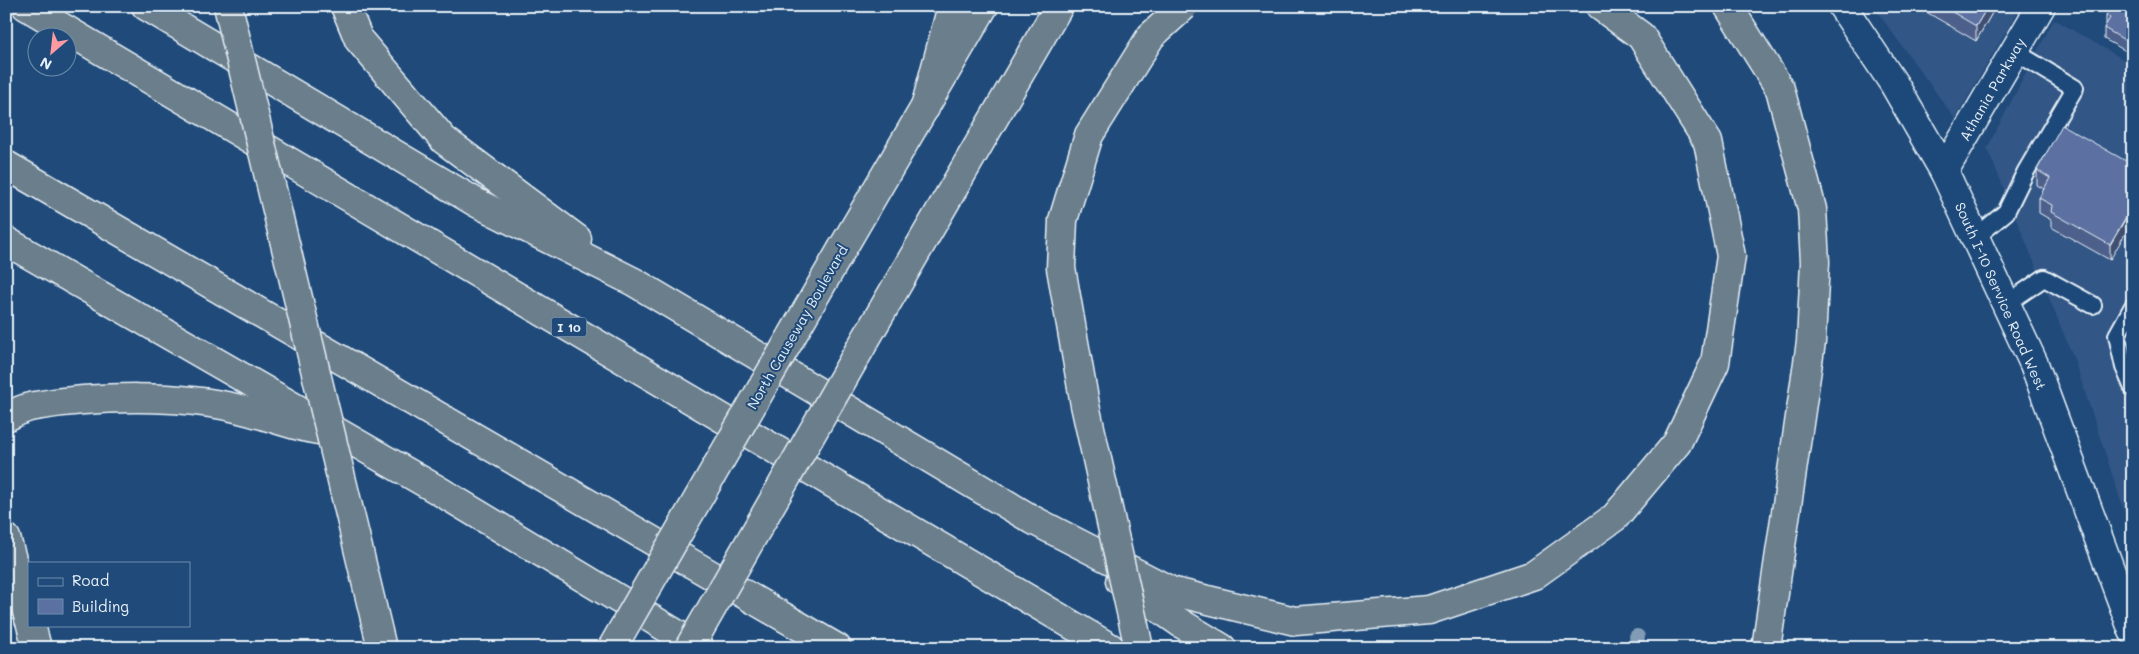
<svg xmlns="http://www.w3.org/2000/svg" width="2139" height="654" viewBox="0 0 2139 654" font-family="Mali,sans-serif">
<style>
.built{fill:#315686}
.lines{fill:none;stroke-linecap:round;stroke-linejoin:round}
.service-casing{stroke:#e8f1f8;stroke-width:20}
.minor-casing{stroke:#e8f1f8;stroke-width:31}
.tertiary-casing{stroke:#e8f1f8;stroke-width:31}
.trunk-casing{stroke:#e8f1f8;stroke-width:31}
.motorway-casing{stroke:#e8f1f8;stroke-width:31}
.service{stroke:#1f4a7a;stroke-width:16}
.minor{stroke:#1f4a7a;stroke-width:28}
.tertiary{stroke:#1f4a7a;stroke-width:28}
.trunk{stroke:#6b7e8b;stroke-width:28}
.motorway{stroke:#6b7e8b;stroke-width:28}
.trunk-bridge-casing{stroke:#e8f1f8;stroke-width:31;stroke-linecap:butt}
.motorway-bridge-casing{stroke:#e8f1f8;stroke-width:31;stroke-linecap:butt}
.trunk-bridge{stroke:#6b7e8b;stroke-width:28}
.motorway-bridge{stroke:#6b7e8b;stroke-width:28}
.tree{fill:#829cb5}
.wall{fill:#4e618b;stroke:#e8f1f8}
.shaded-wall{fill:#404f71;stroke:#e8f1f8}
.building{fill:#5b71a2;stroke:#e8f1f8}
.labels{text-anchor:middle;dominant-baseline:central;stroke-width:4;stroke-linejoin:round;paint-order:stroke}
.shield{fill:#1f4a7a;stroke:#acbfd2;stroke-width:1}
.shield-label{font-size:12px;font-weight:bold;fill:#e8f1f8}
.street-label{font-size:14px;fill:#e8f1f8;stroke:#1f4a7a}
</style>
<rect width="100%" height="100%" fill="#1f4a7a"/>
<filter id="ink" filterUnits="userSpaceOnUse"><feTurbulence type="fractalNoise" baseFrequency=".02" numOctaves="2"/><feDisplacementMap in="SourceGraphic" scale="10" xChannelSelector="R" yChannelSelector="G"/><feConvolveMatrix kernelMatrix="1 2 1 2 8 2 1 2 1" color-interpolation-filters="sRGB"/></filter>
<g filter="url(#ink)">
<!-- built -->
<g class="built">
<path d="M1873,6H2021L1955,119Z"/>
<path d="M2054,19L2133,65V538L2074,359L1987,148Z"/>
</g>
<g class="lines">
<!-- service casing -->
<g class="service-casing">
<g id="service">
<path d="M1975,238L2006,212L2026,171L2075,88L2014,51"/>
<path d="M2006,304L2044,278L2093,305"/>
<path d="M2133,306L2117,335L2124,367L2133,388"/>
</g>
</g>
<!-- minor casing -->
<g class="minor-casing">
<path id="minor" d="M1944,171L2041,6"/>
</g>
<!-- tertiary casing -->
<g class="tertiary-casing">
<path id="tertiary" d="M1842,6L1894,84L1944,171L2034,364L2133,631"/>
</g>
<!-- trunk casing -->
<g class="trunk-casing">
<g id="trunk">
<path d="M842,249L984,6"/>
<path d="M860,349L1059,6"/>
</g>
</g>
<!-- motorway casing -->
<g class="motorway-casing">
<g id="motorway">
<path d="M26,6L1111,648"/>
<path d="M146,6L477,203L634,282L1033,520L1171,591L1295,621L1429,610L1534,575L1615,517L1677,443L1715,363L1731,256L1708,142L1641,36L1600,6"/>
<path d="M345,6L359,40L444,140L577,239"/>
<path d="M1728,6L1780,89L1812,209L1815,262L1811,342L1766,648"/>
<path d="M925,108L952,6"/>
<path d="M6,165L837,648"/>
<path d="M6,241L436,489L700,648"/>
<path d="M6,417C15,413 25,407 35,406C94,396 182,394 240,409C267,415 291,426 318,430"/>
<path d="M6,538L29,619"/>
<path d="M1120,581L1182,624L1222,648"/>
<path d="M31,625L37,648"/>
</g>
</g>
<!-- service -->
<use href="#service" class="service"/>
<!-- minor -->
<use href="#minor" class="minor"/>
<!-- tertiary -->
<use href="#tertiary" class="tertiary"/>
<!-- trunk -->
<use href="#trunk" class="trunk"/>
<!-- motorway -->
<use href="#motorway" class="motorway"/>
<!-- trunk-bridge casing -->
<g class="trunk-bridge-casing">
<g id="trunk-bridge">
<path d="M612,648L842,249"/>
<path d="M689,648L860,349"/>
</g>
</g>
<!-- motorway-bridge casing -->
<g class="motorway-bridge-casing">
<g id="motorway-bridge">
<path d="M228,6L382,648"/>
<path d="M1139,648L1085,405L1061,268L1063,220L1089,135L1151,36L1184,6"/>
</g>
</g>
<!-- trunk-bridge -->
<use href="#trunk-bridge" class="trunk-bridge"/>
<!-- motorway-bridge -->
<use href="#motorway-bridge" class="motorway-bridge"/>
</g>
<!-- trees -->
<circle class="tree" cx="1637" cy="637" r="8"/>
<!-- wall -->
<g class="wall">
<path d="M1916,6H1996L1976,41Z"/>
<path d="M2133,6V55L2104,39V28L2106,24V15Z"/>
<path d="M2133,165L2110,260L2051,227V220L2039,213V198L2044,189L2037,185V170Z"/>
</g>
<!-- shaded-wall -->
<g class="shaded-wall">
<path d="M1988,6H1996L1976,41V26Z"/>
<path d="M2133,206V220L2110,260V245Z"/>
</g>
<!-- building -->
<g class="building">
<path d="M1942,6H1988L1976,26Z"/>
<path d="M2112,6H2133V45L2104,28L2110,18L2106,15Z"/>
<path d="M2062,125L2133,165V206L2110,245L2051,212L2052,205L2039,198L2050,178L2037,170Z"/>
</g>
</g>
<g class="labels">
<!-- shield labels -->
<rect class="shield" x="551.5" y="317.5" width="35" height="19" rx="4"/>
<g class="shield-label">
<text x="569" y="327">I 10</text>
</g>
<!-- street labels -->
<g class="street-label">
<text transform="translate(1992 89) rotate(-60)">Athania Parkway</text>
<text transform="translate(2001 296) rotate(66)">South I-10 Service Road West</text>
<text transform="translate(797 327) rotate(-60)">North Causeway Boulevard</text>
</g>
</g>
<!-- margin -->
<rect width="2139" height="654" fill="none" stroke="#1f4a7a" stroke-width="25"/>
<rect x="12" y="12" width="2114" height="629" fill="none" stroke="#e8f1f8" stroke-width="2" filter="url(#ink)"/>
<!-- legend -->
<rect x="28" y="562" width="162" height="65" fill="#1f4a7a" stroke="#6f8dac"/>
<rect x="38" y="578" width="25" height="8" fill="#1f4a7a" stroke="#6f8dac"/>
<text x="72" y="586" font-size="15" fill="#e8f1f8">Road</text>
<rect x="38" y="599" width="25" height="15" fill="#5b71a2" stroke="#6f8dac"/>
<text x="72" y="612" font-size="15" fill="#e8f1f8">Building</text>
<!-- north arrow -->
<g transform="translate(52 52) rotate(208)"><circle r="24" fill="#1f4a7a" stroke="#6f8dac"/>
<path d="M0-4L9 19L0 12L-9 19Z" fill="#ff9aa2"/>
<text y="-8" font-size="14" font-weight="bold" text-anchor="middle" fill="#e8f1f8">N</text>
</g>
</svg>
